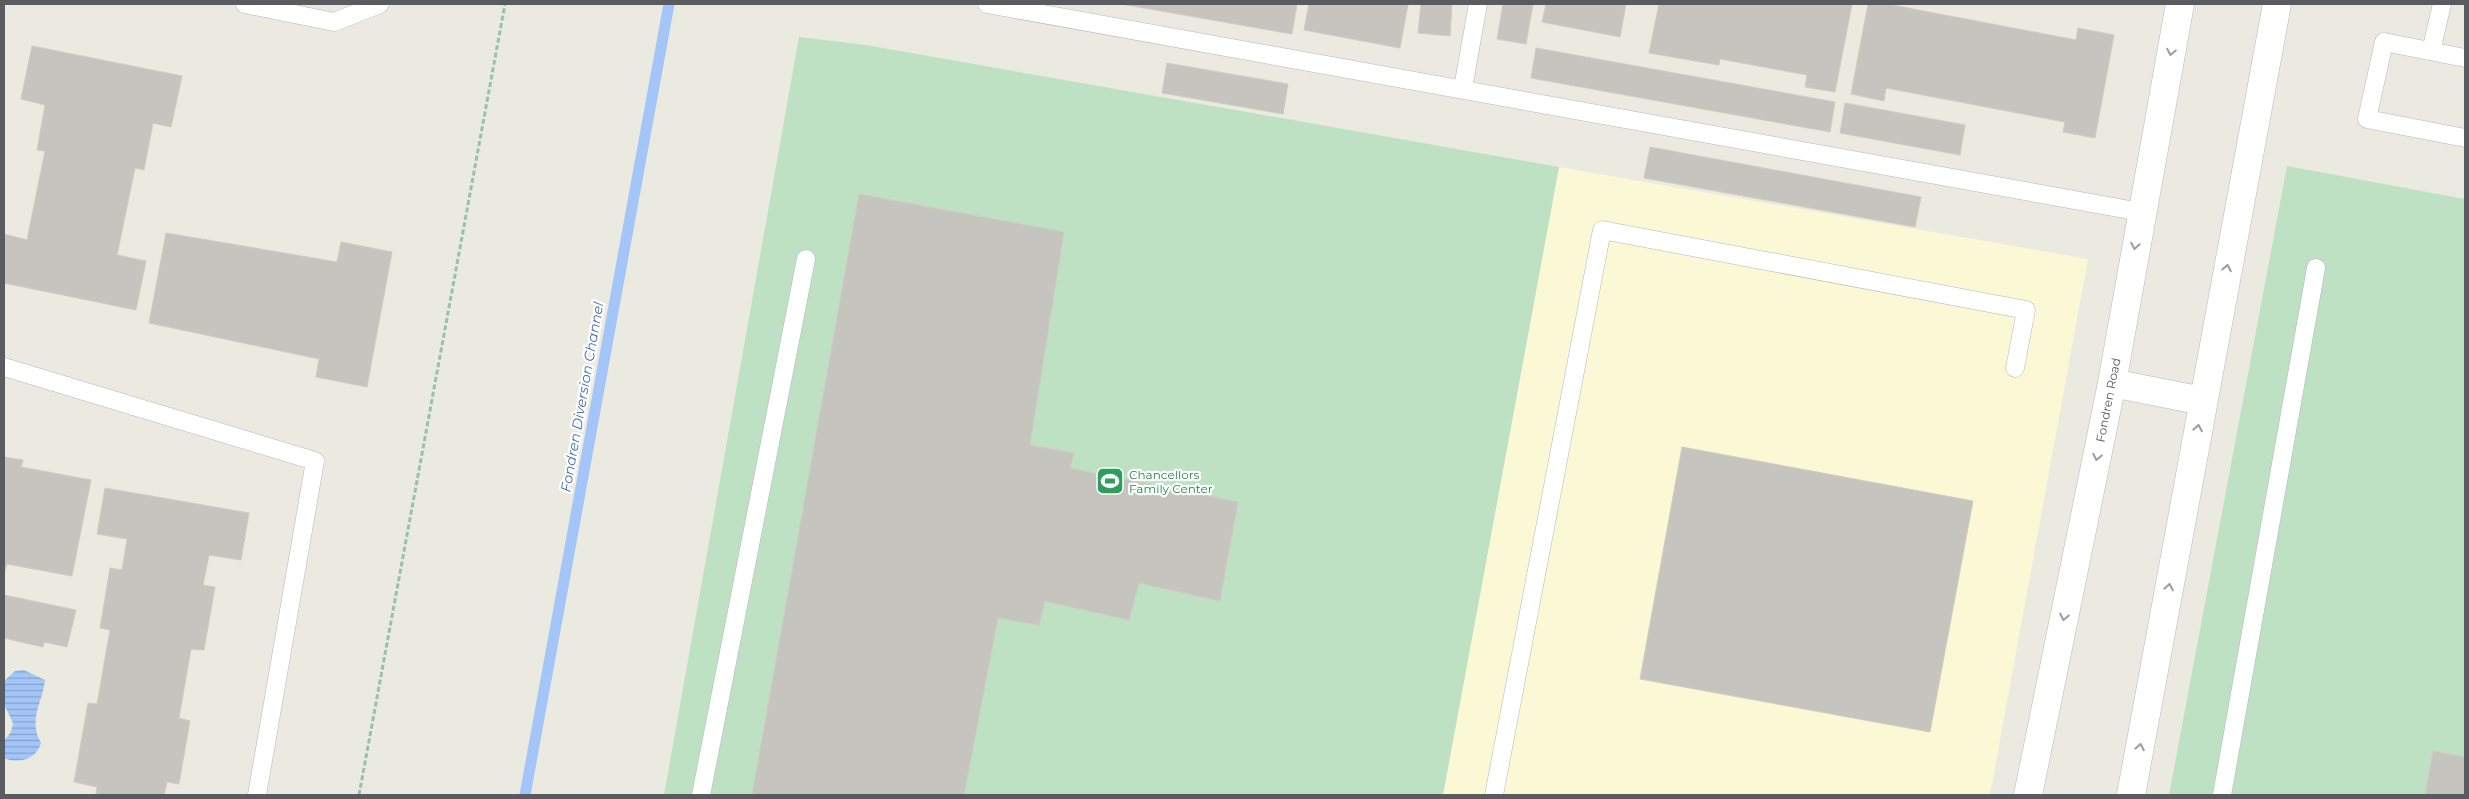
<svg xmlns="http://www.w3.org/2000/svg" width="2469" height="799" viewBox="0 0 2469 799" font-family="Montserrat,sans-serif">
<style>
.commercial{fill:#faf8d5}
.pitch{fill:#bee1c4}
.water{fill:url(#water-rules)}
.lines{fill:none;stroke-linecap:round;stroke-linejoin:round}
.stream{stroke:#a3c5f8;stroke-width:11}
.building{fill:#c6c4be;stroke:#cfccbf}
.lane-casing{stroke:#b6b7bc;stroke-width:19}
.secondary-casing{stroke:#b6b8be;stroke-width:29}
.path{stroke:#98c1aa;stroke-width:3;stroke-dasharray:5 2.5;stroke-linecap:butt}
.lane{stroke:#fff;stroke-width:18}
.secondary{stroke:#fff;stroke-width:28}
.oneway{stroke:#9b9da0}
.labels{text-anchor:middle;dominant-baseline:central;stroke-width:4.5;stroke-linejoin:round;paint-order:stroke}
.street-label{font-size:12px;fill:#595b60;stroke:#fff}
.leisure-label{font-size:12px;fill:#27864d;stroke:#fff;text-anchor:start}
.water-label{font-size:14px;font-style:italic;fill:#486db8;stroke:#fff}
</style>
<defs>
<pattern id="water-rules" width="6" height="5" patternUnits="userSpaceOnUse" patternTransform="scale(1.25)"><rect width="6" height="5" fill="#a3c5f8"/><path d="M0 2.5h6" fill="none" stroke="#88a3cc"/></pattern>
</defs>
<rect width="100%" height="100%" fill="#ebeae0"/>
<!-- commercial -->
<path class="commercial" d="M1559,167L2088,259L1990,795H1443Z"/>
<!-- pitch -->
<g class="pitch">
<path d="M799,37L866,45L1559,167L1443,795H664Z"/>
<path d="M2287,166L2465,199V795H2169Z"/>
</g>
<!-- water -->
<path class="water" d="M24,670L45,680C42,705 28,719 41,743C36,760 19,764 4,758V741L11,732L13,723L4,704V681L15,671Z"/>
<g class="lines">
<!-- stream -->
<path class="stream" d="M525,795L669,4"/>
</g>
<!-- building -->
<g class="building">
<path d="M1121,4H1297L1292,34Z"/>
<path d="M1309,4H1408L1400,48L1304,30Z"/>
<path d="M1421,4H1452L1450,36L1418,33Z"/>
<path d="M1503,4H1533L1526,44L1497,39Z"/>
<path d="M1546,4H1626L1620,37L1542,22Z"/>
<path d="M1659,4H1852L1835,92L1805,87L1807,75L1720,59L1719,65L1649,53Z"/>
<path d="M1868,4H1887L2076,40L2078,28L2114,35L2095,138L2063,132L2065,122L1886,88L1884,101L1851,94Z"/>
<path d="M32,46L182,76L171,127L153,123L144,170L135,168L117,255L146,261L136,310L4,283V234L27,240L45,151L37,150L45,105L21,99Z"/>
<path d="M1536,48L1835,102L1830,132L1531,78Z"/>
<path d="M1167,63L1288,84L1283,114L1162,93Z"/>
<path d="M1845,103L1965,125L1960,155L1840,133Z"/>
<path d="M1650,147L1921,197L1915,227L1644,178Z"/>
<path d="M859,194L1064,232L1030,445L1074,453L1070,468L1238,502L1220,601L1139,583L1129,620L1045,601L1039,625L998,618L964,795H752Z"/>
<path d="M166,233L337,262L341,242L392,252L367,387L316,377L319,359L149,323Z"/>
<path d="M1682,447L1973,501L1930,732L1640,679Z"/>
<path d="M4,457L23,460L21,467L91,480L72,576L7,564L4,572Z"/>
<path d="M105,488L249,513L241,560L209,555L203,585L215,587L204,650L191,649L179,718L190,721L179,784L167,782L164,795H96L97,787L74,782L88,703L97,704L110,630L100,628L110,568L122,570L127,539L97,534Z"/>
<path d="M4,595L76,610L67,647L44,642L43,647L4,638Z"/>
<path d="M2433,751L2465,757V795H2425Z"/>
</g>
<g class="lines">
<!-- lane casing -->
<g class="lane-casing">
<g id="lane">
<path d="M245,4L334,22L380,4"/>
<path d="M987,4L2141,212"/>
<path d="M2431,51L2442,4"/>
<path d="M2465,58L2384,42L2367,119L2465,138"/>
<path d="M1463,88L1478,4"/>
<path d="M4,367L315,461L257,795"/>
<path d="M701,795L806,259"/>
<path d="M1494,795L1602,230L2026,310L2015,368"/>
<path d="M2222,795L2316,268"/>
</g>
</g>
<!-- secondary casing -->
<g class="secondary-casing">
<g id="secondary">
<path d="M2112,383L2203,401"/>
<path d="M2028,795L2112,383L2180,4"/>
<path d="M2131,795L2277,4"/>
</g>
</g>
<!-- path -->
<path class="path" d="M359,795L505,4"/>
<!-- lane -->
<use href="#lane" class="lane"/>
<!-- secondary -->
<use href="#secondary" class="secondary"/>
</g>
<!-- one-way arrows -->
<defs><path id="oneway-chevron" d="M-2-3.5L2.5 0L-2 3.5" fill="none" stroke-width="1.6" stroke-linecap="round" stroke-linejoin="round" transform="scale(1.25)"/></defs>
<g class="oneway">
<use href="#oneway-chevron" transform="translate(2171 52) rotate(101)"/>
<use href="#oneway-chevron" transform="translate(2135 246) rotate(100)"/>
<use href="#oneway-chevron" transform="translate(2227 268) rotate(-79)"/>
<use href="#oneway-chevron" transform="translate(2198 428) rotate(-80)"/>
<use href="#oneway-chevron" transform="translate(2097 457) rotate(101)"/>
<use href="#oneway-chevron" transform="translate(2169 587) rotate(-80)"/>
<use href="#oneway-chevron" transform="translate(2064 617) rotate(101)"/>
<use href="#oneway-chevron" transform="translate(2140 747) rotate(-80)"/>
</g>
<!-- icons -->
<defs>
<g id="stadium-square" transform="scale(1.4375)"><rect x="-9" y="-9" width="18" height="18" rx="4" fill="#2e9e5b" stroke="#fff"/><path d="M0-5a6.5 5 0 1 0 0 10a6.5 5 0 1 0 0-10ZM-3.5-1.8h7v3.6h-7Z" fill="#fff"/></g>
</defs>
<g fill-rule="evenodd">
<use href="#stadium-square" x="1110" y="481"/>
</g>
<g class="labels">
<!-- street labels -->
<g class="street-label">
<text transform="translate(2108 400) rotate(-79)">Fondren Road</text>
</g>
<!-- leisure labels -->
<g class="leisure-label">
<text x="1129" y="474">Chancellors<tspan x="1129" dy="14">Family Center</tspan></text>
</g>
<!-- water labels -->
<g class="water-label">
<text transform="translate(582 397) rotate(-80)">Fondren Diversion Channel</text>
</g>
</g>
<!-- border -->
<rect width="2469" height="799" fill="none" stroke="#595b60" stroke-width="10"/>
</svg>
